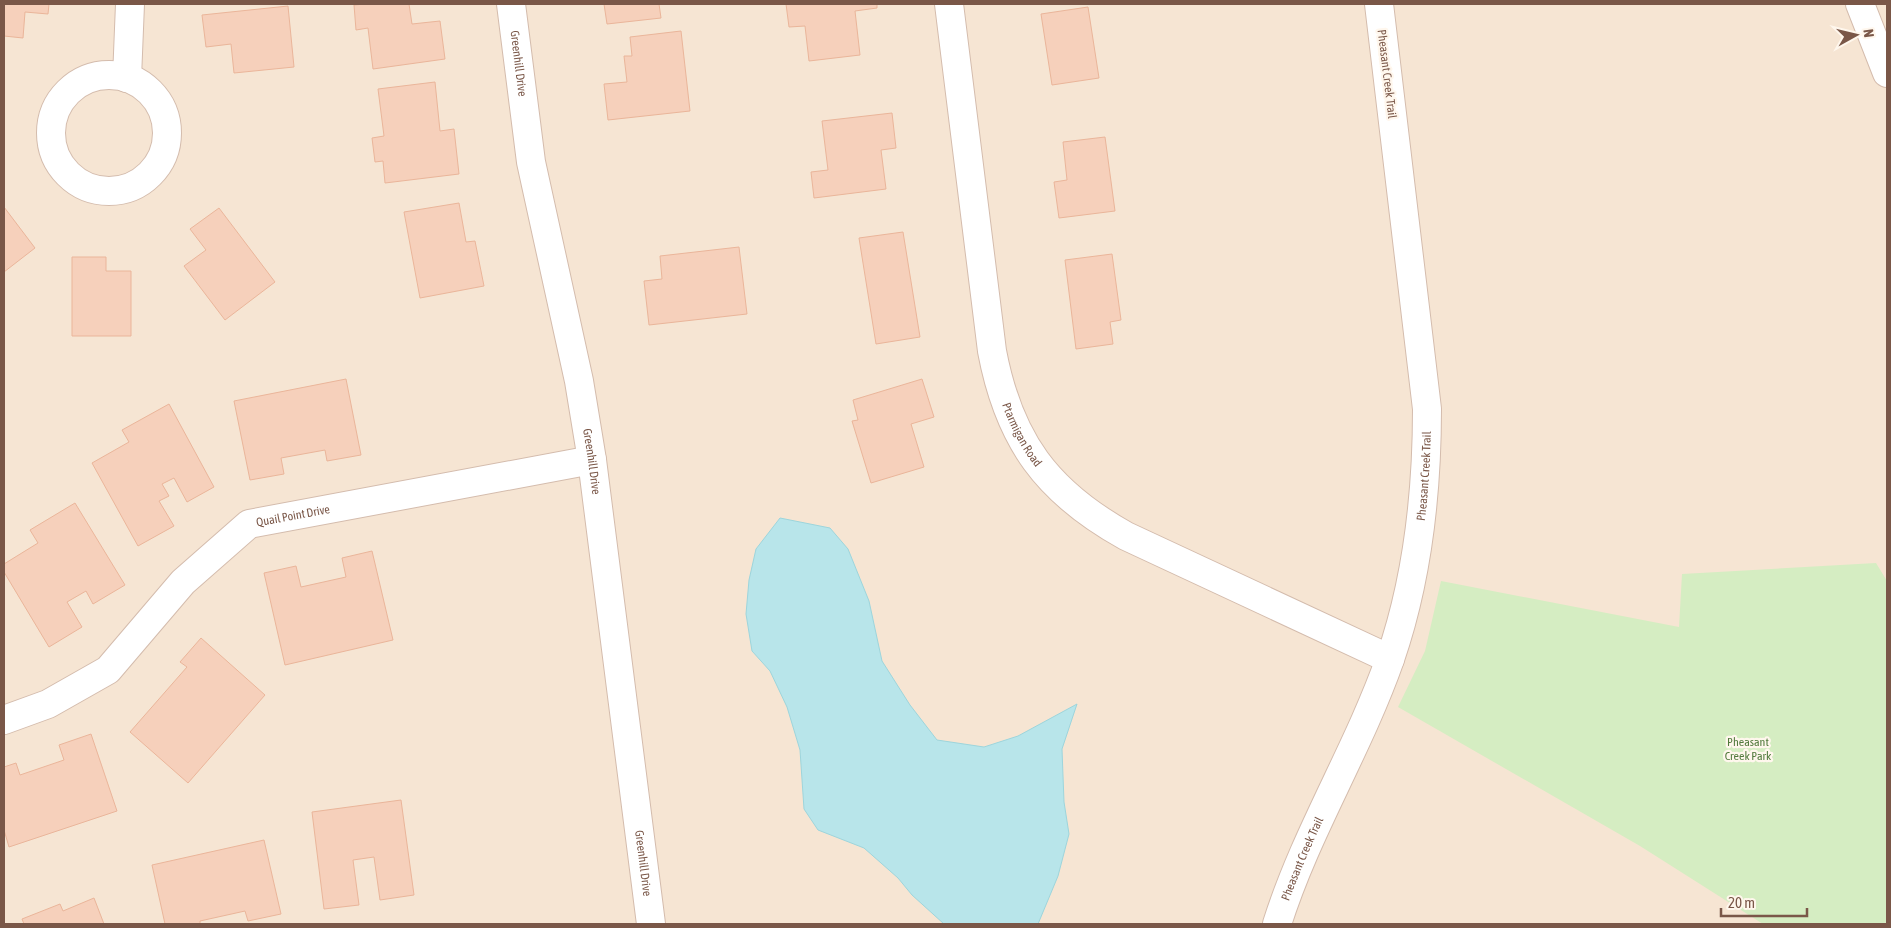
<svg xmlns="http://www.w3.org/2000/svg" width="1891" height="928" viewBox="0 0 1891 928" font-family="'Asap Condensed',sans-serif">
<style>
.residential{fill:#f6e5d3}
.park{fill:#d5edc2}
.water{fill:#b8e5ea;stroke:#9dd5dc}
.building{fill:#f6d0bb;stroke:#eab59a}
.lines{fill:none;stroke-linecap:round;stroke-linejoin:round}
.minor-casing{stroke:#d4bcad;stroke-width:30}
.minor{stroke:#fff;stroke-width:28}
.labels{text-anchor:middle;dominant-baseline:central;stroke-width:4.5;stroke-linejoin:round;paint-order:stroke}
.street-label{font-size:12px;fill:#7a5748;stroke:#fff7ed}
.park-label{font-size:12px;fill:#517a3c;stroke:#fff7ed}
</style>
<rect width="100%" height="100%" fill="#fef3e5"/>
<!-- residential -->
<rect class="residential" x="4" y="4" width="1883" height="920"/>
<!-- park -->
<path class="park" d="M1876,563L1887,581V924H1763L1640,846L1398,707L1425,651L1441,581L1679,627L1682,574Z"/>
<!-- water -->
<path class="water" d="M780,518L830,528L848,549L869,601L882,661L910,705L937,740L984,747L1018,736L1077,704L1062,749L1064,802L1069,834L1058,876L1038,924H944L912,895L898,878L864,848L818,830L804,809L800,750L787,707L770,671L752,651L746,614L749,580L756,549Z"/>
<!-- building -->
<g class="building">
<path d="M4,4H49L48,14L25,12L23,38L4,36Z"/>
<path d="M365,4H409L412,24L440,21L445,59L373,69L368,28L356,30L354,5Z"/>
<path d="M604,4H659L661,18L607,24Z"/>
<path d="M786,4H877V8L855,11L860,55L809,61L805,26L789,27Z"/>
<path d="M288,6L294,67L234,73L231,44L206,47L202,15Z"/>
<path d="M1088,7L1099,78L1052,85L1041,14Z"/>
<path d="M681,31L690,111L608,120L604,84L627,82L624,56H632L630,37Z"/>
<path d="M435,82L440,131L454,129L459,174L385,183L383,161L375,162L372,138L384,136L378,89Z"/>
<path d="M892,113L896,148L881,150L886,189L814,198L811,172L828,170L822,121Z"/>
<path d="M1105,137L1115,211L1059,218L1054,182L1067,180L1063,142Z"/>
<path d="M459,203L466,242L475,241L484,286L420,298L404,212Z"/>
<path d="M4,207L35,248L4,272Z"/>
<path d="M219,208L275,282L225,320L184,266L206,250L190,229Z"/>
<path d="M903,232L920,337L876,344L859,238Z"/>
<path d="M739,247L747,314L649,325L644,281L662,279L660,256Z"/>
<path d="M1112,254L1121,320L1110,322L1113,344L1076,349L1065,260Z"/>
<path d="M72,257H106V271H131V336H72Z"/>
<path d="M346,379L361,455L327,461L325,450L281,458L284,474L250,480L234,401Z"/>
<path d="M922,379L934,417L911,424L924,467L871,483L852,421L858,420L853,400Z"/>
<path d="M169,404L214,487L187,502L174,478L162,484L169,496L159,501L174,526L138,546L92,463L129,442L122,430Z"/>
<path d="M75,503L125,585L93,604L86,591L67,602L82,627L49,647L4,572V564L38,543L30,530Z"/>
<path d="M372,551L393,640L285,665L264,573L296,566L301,587L346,577L342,558Z"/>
<path d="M201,638L265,695L188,783L130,732L187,667L180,662Z"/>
<path d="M91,734L117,811L9,847L4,830V767L16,763L20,775L64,760L59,745Z"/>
<path d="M401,800L414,895L380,900L374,857L353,860L359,905L324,909L312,812Z"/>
<path d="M264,840L281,914L248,921L245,911L200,921V924H165L152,865Z"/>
<path d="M94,898L104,924H24L22,919L60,904L63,911Z"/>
</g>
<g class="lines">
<!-- minor casing -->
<g class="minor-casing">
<g id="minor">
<path id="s1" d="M511,4L531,162L579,381L592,460L651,924"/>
<path id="s2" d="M949,4L992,351C1009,441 1047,492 1126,536L1390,659"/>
<path d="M1860,4L1887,73"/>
<circle cx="109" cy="133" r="58"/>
<path d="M127,78L130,4"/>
<path id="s3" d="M4,720L48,704L108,670L183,582L249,524L592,460"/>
<path id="s4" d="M1277,924C1306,832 1358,750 1390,659C1418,578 1427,494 1427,409L1379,4"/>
</g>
</g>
<!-- minor -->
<use href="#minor" class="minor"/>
</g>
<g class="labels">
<!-- street labels -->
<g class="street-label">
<text stroke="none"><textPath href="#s1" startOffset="60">Greenhill Drive</textPath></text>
<text transform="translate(1387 74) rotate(83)">Pheasant Creek Trail</text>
<text stroke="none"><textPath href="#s2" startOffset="439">Ptarmigan Road</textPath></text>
<text stroke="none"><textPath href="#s1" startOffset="465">Greenhill Drive</textPath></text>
<text stroke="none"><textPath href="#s4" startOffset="475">Pheasant Creek Trail</textPath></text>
<text stroke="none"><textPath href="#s3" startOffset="364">Quail Point Drive</textPath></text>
<text stroke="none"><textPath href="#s4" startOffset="70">Pheasant Creek Trail</textPath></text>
<text stroke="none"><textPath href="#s1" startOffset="870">Greenhill Drive</textPath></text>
</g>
<!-- park labels -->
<g class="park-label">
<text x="1748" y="742">Pheasant<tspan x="1748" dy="14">Creek Park</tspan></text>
</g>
</g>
<!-- border -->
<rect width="1891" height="928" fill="none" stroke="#7a5748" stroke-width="10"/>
<!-- north arrow -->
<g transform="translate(1856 35) rotate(82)" stroke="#fff7ed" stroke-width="4" paint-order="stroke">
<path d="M0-4L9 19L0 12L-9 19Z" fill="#7a5748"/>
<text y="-8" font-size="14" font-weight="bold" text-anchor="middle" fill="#7a5748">N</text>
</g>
<!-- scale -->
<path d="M1721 908v8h86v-8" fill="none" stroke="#7a5748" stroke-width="2.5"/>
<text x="1728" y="908" font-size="15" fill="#7a5748" stroke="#fff7ed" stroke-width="4" paint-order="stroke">20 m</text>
</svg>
